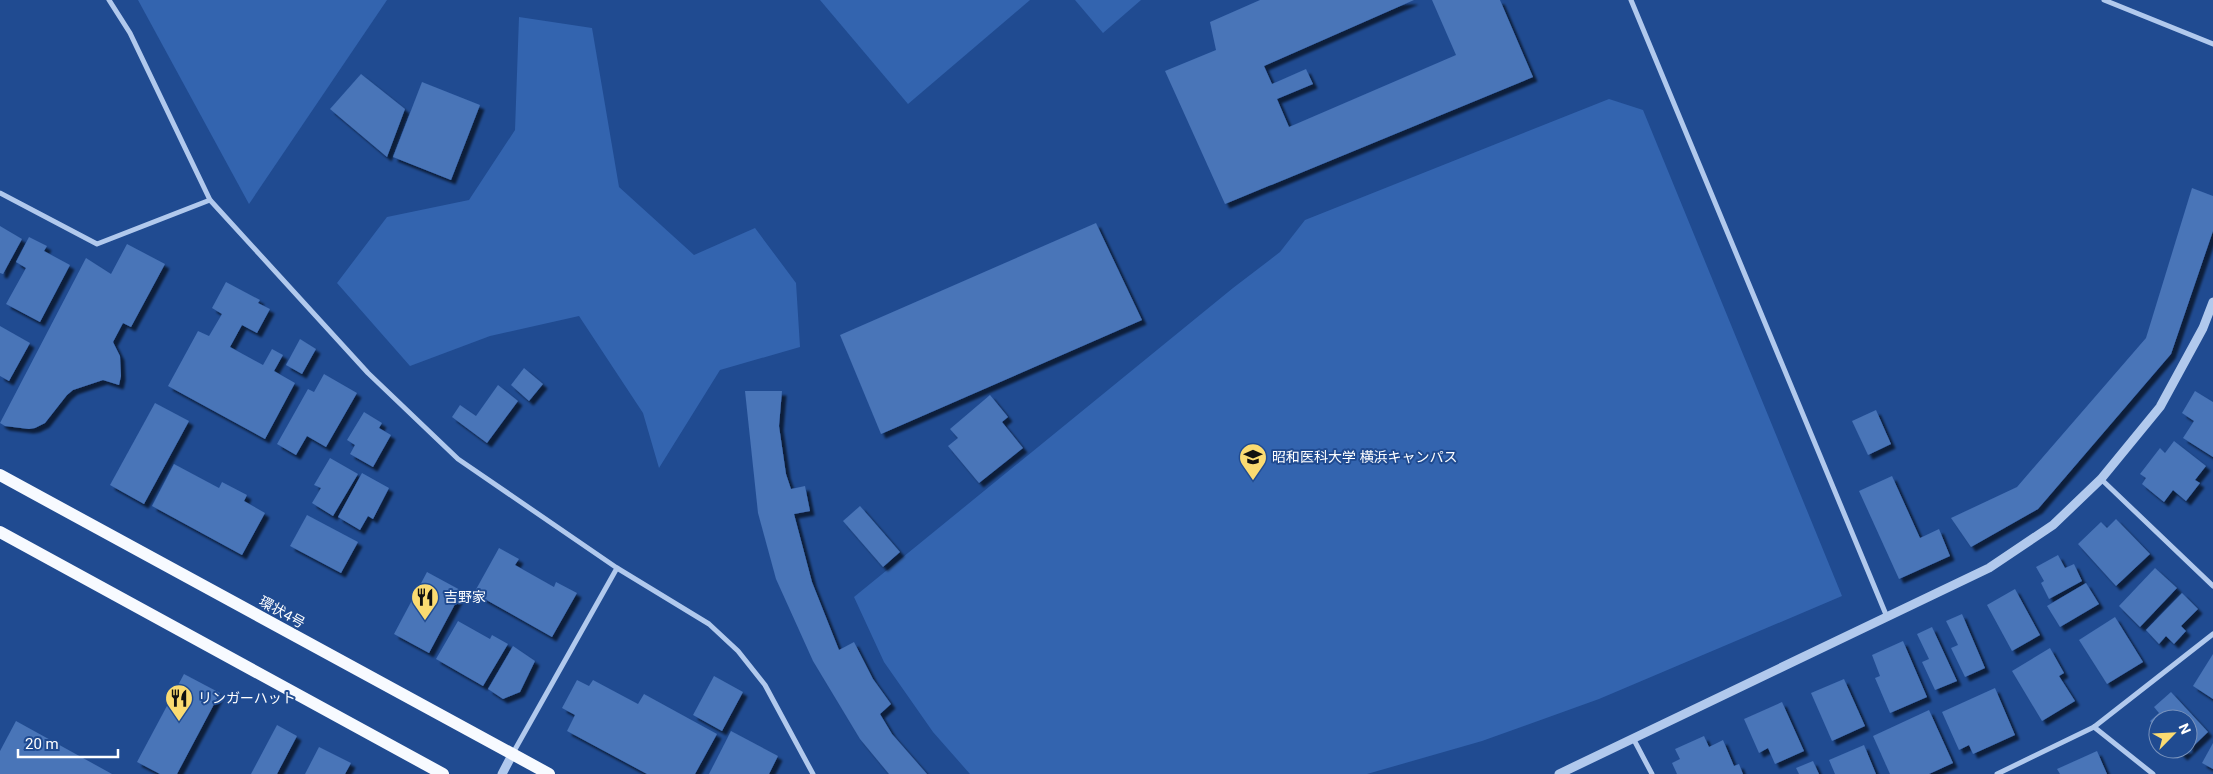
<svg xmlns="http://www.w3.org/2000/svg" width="2213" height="774" viewBox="0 0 2213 774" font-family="Roboto,'Noto Sans JP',sans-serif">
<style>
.green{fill:#3364af}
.building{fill:#4874b8;filter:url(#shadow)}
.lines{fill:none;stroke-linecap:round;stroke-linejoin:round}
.minor{stroke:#b1c9ed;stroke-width:5}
.tertiary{stroke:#b1c9ed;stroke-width:9}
.primary{stroke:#f7faff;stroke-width:12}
.labels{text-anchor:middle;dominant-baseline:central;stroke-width:4;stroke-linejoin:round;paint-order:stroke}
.poi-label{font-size:14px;fill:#fff;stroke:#204b91;text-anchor:start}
.street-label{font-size:14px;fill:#fff;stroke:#204b91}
</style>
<defs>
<filter id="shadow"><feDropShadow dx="4.5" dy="4.5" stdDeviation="1" flood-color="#0009"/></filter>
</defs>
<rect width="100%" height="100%" fill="#204b91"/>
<!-- green -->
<g class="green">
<path d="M138,0H387L249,204Z"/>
<path d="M820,0H1030L908,104Z"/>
<path d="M1075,0H1141L1103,33Z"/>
<path d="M519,17L592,28L619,187L694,255L755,228L796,283L800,347L720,370L659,468L643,413L579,316L490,336L410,366L337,283L387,217L469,200L515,130Z"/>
<path d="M1609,99L1643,110L1842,596L1599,699L1482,741L1367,774H970L933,732L884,662L854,597L1233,288L1280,252L1305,220Z"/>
</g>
<!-- building -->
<g class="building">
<path d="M1260,0H1414L1264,66L1272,84L1306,69L1313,84L1277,99L1289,127L1456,55L1432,0H1500L1533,77L1225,204L1165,71L1216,50L1210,22Z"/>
<path d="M361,74L405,109L387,157L330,109Z"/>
<path d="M422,82L480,105L451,180L393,157Z"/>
<path d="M2192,188L2213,196V231L2171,354L2038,509L1971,547L1951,518L2017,487L2146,338Z"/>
<path d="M1096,223L1142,320L881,434L840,335Z"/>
<path d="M0,226L22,239L3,274L0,273Z"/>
<path d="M29,237L47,246L44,251L70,265L40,322L6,304L26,268L16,262Z"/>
<path d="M127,244L165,264L131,327L123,323L113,342L120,356L121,376L119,385L103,380L73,390L67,395L45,423L35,428L29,429L5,426L0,423L86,258L111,274Z"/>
<path d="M226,282L260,300L258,303L270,309L257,333L242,325L230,347L263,365L272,349L283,355L274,371L295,383L265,439L168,386L198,331L209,336L222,314L212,308Z"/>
<path d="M0,326L30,343L9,381L0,376Z"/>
<path d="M300,339L316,349L302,374L286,365Z"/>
<path d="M524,368L543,384L529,401L511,385Z"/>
<path d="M324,374L357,393L326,447L307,436L296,455L277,444L308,389L314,392Z"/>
<path d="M498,385L518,401L487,443L452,417L460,405L476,416Z"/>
<path d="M745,391H782L779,426L786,474L791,489L805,486L810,511L794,514L812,582L839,650L854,642L873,679L891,704L880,714L892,734L927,774H889L860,739L813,661L776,579L758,513Z"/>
<path d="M2195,391L2213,402V457L2183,438L2194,421L2182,413Z"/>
<path d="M990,395L1008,417L1002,422L1023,448L979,483L948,446L958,438L950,429Z"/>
<path d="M155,403L189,421L144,504L110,485Z"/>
<path d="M1876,410L1891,444L1868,455L1852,421Z"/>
<path d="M364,412L382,423L379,428L391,435L373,467L350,454L355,445L347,440Z"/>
<path d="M2174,441L2206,466L2195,480L2200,483L2186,501L2173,490L2164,502L2142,484L2146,478L2140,474L2160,448L2165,453Z"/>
<path d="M330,458L358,474L333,516L312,503L321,488L314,485Z"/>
<path d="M174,464L219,488L222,482L247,495L244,501L265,513L242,555L152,506Z"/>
<path d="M362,473L389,488L373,519L368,516L360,530L338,517Z"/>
<path d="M1892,476L1920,538L1939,529L1950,556L1899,579L1859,491Z"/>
<path d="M860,506L900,552L883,567L843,521Z"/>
<path d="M307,515L358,542L341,573L290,546Z"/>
<path d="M2116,519L2150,554L2116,586L2078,544L2101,522L2107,528Z"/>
<path d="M499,548L519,559L515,565L554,587L556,582L577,593L552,637L474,593Z"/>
<path d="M2058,555L2065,568L2074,564L2082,581L2049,599L2041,583L2044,581L2036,567Z"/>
<path d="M2155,568L2177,588L2140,627L2119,606Z"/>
<path d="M427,572L462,591L429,653L394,634Z"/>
<path d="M2086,583L2099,604L2060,627L2047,606Z"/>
<path d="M2015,589L2040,635L2012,651L1987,605Z"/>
<path d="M2182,593L2198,609L2181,626L2186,631L2174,644L2166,636L2159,644L2146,630Z"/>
<path d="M1962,614L1985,668L1965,677L1951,648L1958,645L1946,621Z"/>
<path d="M2115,617L2143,662L2107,684L2079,640Z"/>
<path d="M458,621L490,639L492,635L508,644L483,686L436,659Z"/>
<path d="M1932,627L1957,681L1935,690L1922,662L1929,659L1917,634Z"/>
<path d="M1903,641L1927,697L1890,713L1875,678L1880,676L1872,655Z"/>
<path d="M513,646L535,661L520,692L503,699L488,689Z"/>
<path d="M2050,648L2064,673L2059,676L2075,701L2042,721L2012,671Z"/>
<path d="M2213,654V699L2193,686Z"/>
<path d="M184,674L220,693L177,774H160L137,762Z"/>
<path d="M714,676L743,692L722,731L693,715Z"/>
<path d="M1844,679L1865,726L1832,741L1811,693Z"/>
<path d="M577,680L589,686L593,680L638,704L644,694L717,734L695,774H647L567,731L575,715L562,708Z"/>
<path d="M1995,688L2015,735L1973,754L1969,745L1959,750L1942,712Z"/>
<path d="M2171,692L2208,732L2183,756L2176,749H2188V719H2158V730L2150,721L2159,713L2154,707Z"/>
<path d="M1782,702L1804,751L1775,764L1768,748L1759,753L1744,719Z"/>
<path d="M1929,710L1953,763L1929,774H1890L1873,736Z"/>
<path d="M16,721L112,774H0V751Z"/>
<path d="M277,725L297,736L277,774H251Z"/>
<path d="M731,731L778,756L769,774H709Z"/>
<path d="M1704,736L1709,747L1723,740L1734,766L1739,764L1743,774H1677L1672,763L1680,759L1675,749Z"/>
<path d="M2213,743V769L2202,763Z"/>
<path d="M1864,745L1876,774H1835L1829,760Z"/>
<path d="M319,747L351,763L345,774H305Z"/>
<path d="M2097,751L2107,774H2060L2057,769Z"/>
<path d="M1813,761L1819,774H1799L1796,768Z"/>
</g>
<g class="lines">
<!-- minor -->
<g class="minor">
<path d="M109,0L130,33L210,200L368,373L458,459L617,568L709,624L738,651L765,685L813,774"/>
<path d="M1631,0L1887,617"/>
<path d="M2104,0L2213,44"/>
<path d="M0,193L97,244L210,200"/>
<path d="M2101,479L2213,586"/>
<path d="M2094,727L2153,774"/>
<path d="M1633,738L1652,774"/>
<path d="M513,753L617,568"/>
<path d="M1997,774L2094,727L2213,634"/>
</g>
<!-- tertiary -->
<g class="tertiary">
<path d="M502,774L512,755"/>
<path d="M1559,774L1989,568L2053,525L2101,479L2160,407L2203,328L2213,302"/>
</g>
<!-- primary -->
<g class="primary">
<path d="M0,475L549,774"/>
<path d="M0,532L443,774"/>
</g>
</g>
<!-- icons -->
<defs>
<g id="university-pin" transform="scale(1.4375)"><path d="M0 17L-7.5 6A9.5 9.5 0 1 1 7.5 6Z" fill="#fbdb71" stroke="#204b91"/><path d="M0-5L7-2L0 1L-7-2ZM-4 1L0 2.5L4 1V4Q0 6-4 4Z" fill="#111"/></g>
<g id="restaurant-pin" transform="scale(1.4375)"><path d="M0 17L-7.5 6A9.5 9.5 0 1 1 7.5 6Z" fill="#fbdb71" stroke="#204b91"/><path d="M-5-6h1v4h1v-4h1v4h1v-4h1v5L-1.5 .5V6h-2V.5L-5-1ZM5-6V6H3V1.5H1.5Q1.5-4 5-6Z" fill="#111"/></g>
</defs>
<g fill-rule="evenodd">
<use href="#university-pin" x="1253" y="457"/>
<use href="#restaurant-pin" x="425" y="597"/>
<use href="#restaurant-pin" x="179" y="698"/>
</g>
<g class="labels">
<!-- poi labels -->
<g class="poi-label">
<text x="1272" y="457">昭和医科大学 横浜キャンパス</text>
<text x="444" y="597">吉野家</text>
<text x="198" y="698">リンガーハット</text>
</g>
<!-- street labels -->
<g class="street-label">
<text transform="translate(282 612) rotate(29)">環状4号</text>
</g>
</g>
<!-- north arrow -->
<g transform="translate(2173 734) rotate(66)"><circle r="24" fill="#204b91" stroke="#7993bd"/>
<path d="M0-4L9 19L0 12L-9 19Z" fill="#fbdb71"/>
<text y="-8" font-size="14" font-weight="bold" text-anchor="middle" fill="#ffffff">N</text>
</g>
<!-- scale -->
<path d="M18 749v8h100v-8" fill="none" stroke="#ffffff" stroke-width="2.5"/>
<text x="25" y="749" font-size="15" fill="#ffffff" stroke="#204b91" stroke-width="4" paint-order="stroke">20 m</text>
</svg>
